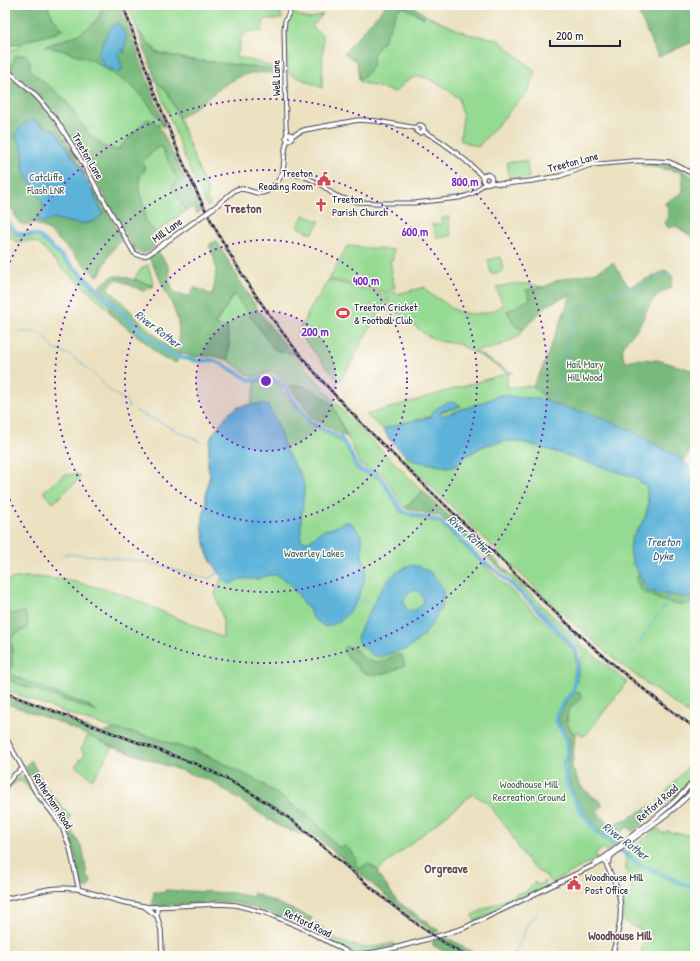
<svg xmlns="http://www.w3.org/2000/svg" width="700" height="961" viewBox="0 0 700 961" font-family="'Patrick Hand',sans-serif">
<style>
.green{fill:#95da92;stroke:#5c7e66}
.forest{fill:#78ba7c;stroke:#4d6e5c}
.water{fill:#5cb2d9;stroke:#3f6a8a;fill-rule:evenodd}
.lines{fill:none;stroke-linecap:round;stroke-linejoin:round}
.stream{stroke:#5cb2d9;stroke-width:1}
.river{stroke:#5cb2d9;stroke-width:4}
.tertiary-casing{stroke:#403f4f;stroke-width:5}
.secondary-casing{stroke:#403f4f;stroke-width:5.5}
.tertiary{stroke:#fff;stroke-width:3}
.secondary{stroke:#fff;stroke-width:3.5}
.rail-casing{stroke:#22223b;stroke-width:2.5}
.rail{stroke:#fdfcf7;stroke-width:1;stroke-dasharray:3;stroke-linecap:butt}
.secondary-bridge-casing{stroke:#403f4f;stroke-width:5.5;stroke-linecap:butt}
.secondary-bridge{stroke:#fff;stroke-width:3.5}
.ring{fill:none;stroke:#7b2cbf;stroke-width:2;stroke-dasharray:2 4}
.labels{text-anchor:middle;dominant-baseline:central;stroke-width:3;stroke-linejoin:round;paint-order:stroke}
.street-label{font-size:11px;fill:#22223b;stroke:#fdfcf7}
.poi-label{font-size:11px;fill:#22223b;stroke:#fdfcf7;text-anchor:start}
.park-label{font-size:11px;fill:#445955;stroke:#fdfcf7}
.water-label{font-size:12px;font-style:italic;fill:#395c7a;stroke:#fdfcf7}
.neighbourhood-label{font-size:12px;font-weight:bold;fill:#684c59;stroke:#fdfcf7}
.quarter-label{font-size:13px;font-weight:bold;fill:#684c59;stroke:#fdfcf7}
.centre{fill:#7b2cbf;stroke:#fdfcf7;stroke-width:2}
.ring-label{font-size:12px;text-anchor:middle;font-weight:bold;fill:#7b2cbf;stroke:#fdfcf7;stroke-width:3;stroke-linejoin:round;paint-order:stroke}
</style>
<rect width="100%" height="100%" fill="#fdfcf7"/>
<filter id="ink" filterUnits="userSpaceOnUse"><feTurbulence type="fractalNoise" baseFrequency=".025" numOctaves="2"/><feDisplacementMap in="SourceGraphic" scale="8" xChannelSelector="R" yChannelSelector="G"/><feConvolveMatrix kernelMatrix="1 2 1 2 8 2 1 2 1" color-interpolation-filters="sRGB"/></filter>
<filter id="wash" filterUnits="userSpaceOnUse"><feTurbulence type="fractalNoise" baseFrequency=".012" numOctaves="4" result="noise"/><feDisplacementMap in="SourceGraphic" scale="16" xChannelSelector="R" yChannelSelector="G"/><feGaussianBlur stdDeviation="0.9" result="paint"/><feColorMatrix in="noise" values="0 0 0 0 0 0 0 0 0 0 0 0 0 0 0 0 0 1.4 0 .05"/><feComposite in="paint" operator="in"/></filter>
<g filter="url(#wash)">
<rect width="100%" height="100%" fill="#ebe1c0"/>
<!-- green -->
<g class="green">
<path d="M47,5H103C101,10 100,16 97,20C85,36 63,39 46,46L68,52L92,60L114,74L134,88L147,102L165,127L147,119L117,150L104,147L87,132L65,99L31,72L29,58L15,56L10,70L5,66V50L16,49L25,41L53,34L63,29L53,18Z"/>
<path d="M128,5H276L280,8L282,19H264L262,32L248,31L241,37L237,57L271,66L274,69L186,59L157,52L138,31Z"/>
<path d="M404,7L424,18L425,15L442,23L468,34L497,39L535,71L528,91L478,147L460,140L463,118L459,98C447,90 427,72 412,78C406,80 400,88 395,92L360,82L359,80L364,77L372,66L374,53L384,40L398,9Z"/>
<path d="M292,13L309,19L323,14L312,27L323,36L322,88L288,73L285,29L287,23Z"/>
<path d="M156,81L167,91L179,118L209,196L207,198L210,205L207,207L186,161Z"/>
<path d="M161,145L177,179L172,187L186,211L156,232L146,223L143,204L139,190L140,175L143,160Z"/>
<path d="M527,161L529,178L509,180L507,162Z"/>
<path d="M304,215L310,218L320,221L312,234L297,226Z"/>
<path d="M449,217L451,236L437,238L433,226L431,225L442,224V218Z"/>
<path d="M5,220C8,224 10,230 14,234C21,241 32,233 40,238L111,306L108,309L96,298L60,266L38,243L31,241L17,242L5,233Z"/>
<path d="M347,246L393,250V259L390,260L392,273L391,274L395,288L387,292L378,291L368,287L329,279Z"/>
<path d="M500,257L501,258L503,271L502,272L491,274L488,260Z"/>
<path d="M148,265L154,286L134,279L142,268Z"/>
<path d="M328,280L369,290L380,295L396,292L397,294L425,287C428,294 433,296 439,299C445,303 451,308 457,311C467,315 482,314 492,311C495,310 499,307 503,305L496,287L513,284H528L544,287L527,290L530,299L515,325L523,330L518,337L494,348L475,351L508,371L513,373L508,374L507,387L533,386L540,392L572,402L578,410L553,404L547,400L500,395L484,402L442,416L440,413L461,406L458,403L432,416L411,421L383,429L366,415L508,373L474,352L458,344L439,341L426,335L387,304L389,299V298L385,302L355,354V356L339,382L298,332L315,300H317Z"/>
<path d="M234,294L275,350L294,354L349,418L423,491L405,508L383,474L361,466L336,412L330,402L303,386L288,385L273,371L252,377L228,360L229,341L214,326Z"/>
<path d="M269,380L277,384L310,424L329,434L343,443L350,455L356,470L380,479L401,513L439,523L550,627L574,651L576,661L573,683L577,682L582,654L577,645L505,573L508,572L589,651L627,682L586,735H582L576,731L575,735C564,721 564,714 576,701L577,691L566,702L559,720L570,741L567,775L575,796L585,813L597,828L615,845L607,852L603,848L595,854L598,858L552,882L549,881L547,877L531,865L522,853L506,826L487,803L473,794L378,870L368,864L359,869L354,863L358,860L338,847L308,815L258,781L215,759L190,747L201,754L153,737L115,729L77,717L5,690V679L96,711L89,706L13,676L11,673C12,662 14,651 11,640L15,634L27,628L5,614V582L10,579L25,577H35L67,580L117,592L223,638V619L215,593L222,576C218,572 216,566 212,563L207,553L202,526L203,516L206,503V496L208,482L210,476L208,466L209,445L212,435L227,415L238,407L251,404L256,382Z"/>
<path d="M506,441L522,442L556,452L634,477L646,486C647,496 649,504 646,514C644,522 638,528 633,536C627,547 633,564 639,575L636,579L642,591L692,603L695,600V678L693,680L695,683V718C664,696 632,674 603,649C534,590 470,524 405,461V455L415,461L447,467H454L466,456L485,445Z"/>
<path d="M78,474L81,477L53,503L43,492L62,476L65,475Z"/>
<path d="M88,735L113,747L93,779L75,766L85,754L81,750Z"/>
<path d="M695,758V773L689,782L666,805L660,806L657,803Z"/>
<path d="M21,777H24L43,804L42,805L23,782L17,781L5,794V789L12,781Z"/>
<path d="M658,828L663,834L669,830L668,832L695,836V956L672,951L670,956H640L643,943L653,941V936L623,921L624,905L622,898L631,897L632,887L626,869L625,857L630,851Z"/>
<path d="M545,881L546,886L544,888L528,895H527L517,900V901L475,921L474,920L472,915L523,891L525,893L534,882L538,885Z"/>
<path d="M316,922L339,941L361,947H375L394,943V946C385,948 376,951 366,952C348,954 330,940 314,932L313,928Z"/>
</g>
<!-- forest -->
<g class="forest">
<path d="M12,5H47L53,18L63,29L53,34L25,41L20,45L5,46V18L7,16Z"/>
<path d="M103,5H120L165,127L147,102L134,88L114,74L92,60L68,52L45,46C62,41 87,34 97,19C100,16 102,9 103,5Z"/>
<path d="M386,5H412L425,15L424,18L404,7L398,9L384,40L374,53L372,66L364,77L359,80L357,62L344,53Z"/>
<path d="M635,5H695V41L658,57Z"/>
<path d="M138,31L157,53L186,59L284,71L283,74C274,74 264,72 255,73C229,74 202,106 179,118L167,91L156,81Z"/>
<path d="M26,55L29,58L31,72L65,99L87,132L104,147L118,150L147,119L158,124L201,211L197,214L192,207L186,211L172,187L177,179L160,145L143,160L145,171L140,176L139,190L143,204L146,223L156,232L149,237L155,247L147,252L140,253L133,247L75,143L54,113L33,89L10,70L15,56Z"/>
<path d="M14,78L32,95L54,121L86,174L84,175L55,130L46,128L39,123L31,120C23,124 20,130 16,137C18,141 22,147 23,151C24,159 22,166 25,173C29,184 43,197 44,210C44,214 41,215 38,216L44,223L54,218C71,223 89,230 103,214L90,187L94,189L123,239C111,248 106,261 100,274L98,276L93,273L47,229L34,223L24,225C23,224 19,222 18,221C13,214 16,208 5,206V92Z"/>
<path d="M641,163L666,164L676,167L695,178V239L676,226L668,228L665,222C670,214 669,210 665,203L683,192L682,172L641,165Z"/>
<path d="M216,240C234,271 252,303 274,331C280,339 287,346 294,354L275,350L234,294L214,325L227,328L229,341L228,360L213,356L193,357L181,353L176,363L162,358L144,341L112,316L108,309L114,302L99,287L113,276H121L154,286L143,291L117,279L107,287L145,326L167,346L180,352L178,321L172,304L149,257L158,251L169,268V281L174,292L182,295L190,296L194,287L212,295C217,278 218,261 209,245Z"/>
<path d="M613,263L629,287L666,270L673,277L670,289C649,294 648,314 637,329C632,336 626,339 623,347C622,353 623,357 625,362L635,359L657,360L695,371V445L684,460L630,430L597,416L553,404L547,400L533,386L542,369L571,295L560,299L546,306L523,330L515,326L507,311L530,299L526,290L544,287L558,280L596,272Z"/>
<path d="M288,385L303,386L319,394L330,402L336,412L347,437L312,418Z"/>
<path d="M423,491L508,572L505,573L440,516L405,508Z"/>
<path d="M639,575L649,591L691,598L695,593V600C684,611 662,601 650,595C647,594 643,593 642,591C639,588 638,583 636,579Z"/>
<path d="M25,612L28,623L27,628L15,634L11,640C14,651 12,662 11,673L13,676L89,706L97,712L5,679V614Z"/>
<path d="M345,647H353C356,650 363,658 367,660C376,665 390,658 398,654L402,655L405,665C394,671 374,679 363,672C358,669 347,656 343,651V648Z"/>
<path d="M577,691L580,692L582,699C571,704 563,716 569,728C570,730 573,733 575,735L572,768L582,788L603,804L597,812L610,825L627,819L652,805L656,808L655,814L633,832L628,827L618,834L614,829L610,831L619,842L615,845L597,829L585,813L575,796L567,775L570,741L558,720L566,702Z"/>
<path d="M5,697L102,733L115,729L153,737L215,759L258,781L308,815L338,847L346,846L358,860L355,863L359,869L368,864L378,870V874L397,901L439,931L435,933L405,912L312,833L302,835L279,826L211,781L113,747L58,722L5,703Z"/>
<path d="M31,760L46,788L71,816L68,824L83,850L87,876L91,881L88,889L81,886L72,840L57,815L40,792L25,766Z"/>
<path d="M165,890L233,893L252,897L254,893L312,918L308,926L305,927L271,913L236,903L223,902L152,906L154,892L164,893Z"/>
<path d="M442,936L453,941L479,956H451L433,945V941Z"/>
</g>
<!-- water -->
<g class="water">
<path d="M118,22L127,38L124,49L125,53L120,50C117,58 122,62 122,69L120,72L110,69L103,65V62L98,56C102,45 107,27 118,22Z"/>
<path d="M31,120H35L46,128L55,130C67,148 80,166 90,186C95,195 98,205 103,214C89,229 71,223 54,218L44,223L36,219C38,216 44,214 44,210C44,198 29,184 25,173C22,166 24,159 23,151C22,147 18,141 16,137C17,130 24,123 31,120Z"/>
<path d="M500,395L547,400L553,404L597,416L630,430L684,460L695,475V585H693L691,589L695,593L691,598L648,591L633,564L630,550L632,537L640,526L646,515L649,502L646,486L634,477L556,452L522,442L506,441L485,445L466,456L454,467H447L415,461L405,455L390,440L383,429L411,421L432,417L431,413C439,406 451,397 461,406L440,412L442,416L484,402Z"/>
<path d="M254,404H264L268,406L277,422L286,451L302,477L304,485V494L301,520V540C309,545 317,533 324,530C327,529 330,529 333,528C339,526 345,518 352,524C356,527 361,534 362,539C363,544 361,549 362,554C362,560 366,566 366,572C366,577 363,583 362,587C355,607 346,622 325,627L313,618L308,607L304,605L298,594L294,591L291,585L287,581L276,575H269L257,579H240L231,584L224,581L222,578V576C218,572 216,566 212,563L207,553L202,526L203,516L206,503V496L208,482L210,476L208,466L209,445L212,435L227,415L238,407Z"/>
<path d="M411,565L420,567L430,572L439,582L443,589V596L441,608L428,630L421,638L406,650L397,651L390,654L379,657L373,655L362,646L358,641L357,638L362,626L373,605L379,593L388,580L395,573L405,568L406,566ZM413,590H417C421,593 422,596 424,601C421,608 415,611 408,610C400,602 405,594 413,590Z"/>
</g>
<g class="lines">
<!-- stream -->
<g class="stream">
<path d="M19,332H36L41,333L45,337L54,349L68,354L79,361L101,381L107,389L126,401L129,407"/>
<path d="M552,403L557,395L570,335L573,320L577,312L588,305L616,293L618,290L634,291L661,275L668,274"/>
<path d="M136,411L201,442"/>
<path d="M63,554L100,556L124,560L142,561L160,565L188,574L204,578H209L218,573"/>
<path d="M358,599L373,605"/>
<path d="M631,655L665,605L669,594"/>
<path d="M513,956L523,936L530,919L535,918L538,913"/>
</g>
<!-- river -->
<g class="river">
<path d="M5,14L9,5"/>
<path d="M5,218L17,233C29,237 32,229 44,240L91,283L137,328L164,350L172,355L183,358L198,361L212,360L222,364L239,374L252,381L267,377L276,380L286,388L298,407L311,422L341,438L349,450L356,465L360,470L376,474L382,479L400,507L404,512L441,521L480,559L499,573L529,601L573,646L577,653L578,661L574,688L572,693L565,700L557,713L556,720L560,728L566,738L567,746V754L564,763L565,775L568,787L575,800L582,812L595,831L640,865L695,889"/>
</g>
</g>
</g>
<g filter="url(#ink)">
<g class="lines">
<!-- tertiary casing -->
<g class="tertiary-casing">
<g id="tertiary">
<path d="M287,134L286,125L284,30L285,21L293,5"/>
<path d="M283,171L308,178L320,184L333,194L342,198L358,202L376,203H414L459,198L472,194L476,191L485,183"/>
</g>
</g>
<!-- secondary casing -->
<g class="secondary-casing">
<g id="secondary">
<path d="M5,68L37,97L57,121L77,153L134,253C139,256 144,257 149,254L198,219"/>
<circle cx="420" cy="129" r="4"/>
<path d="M423,131C439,139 452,149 465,160C472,166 478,171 483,178"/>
<circle cx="289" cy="137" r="3"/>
<path d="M291,136L304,130L358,120L376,121L416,128"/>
<circle cx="487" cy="179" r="4.5"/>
<path d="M490,182L502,184L531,181L560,176L590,165L635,161H653L669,162L676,165L695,175"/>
<path d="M215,207L235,190C244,186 251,193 260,193C268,194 282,179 283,170C285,159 283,151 288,139"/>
<path d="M5,736L35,791L54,815L62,827L70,848L78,886V889"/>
<path d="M5,786L15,774L23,769"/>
<path d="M604,859C608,869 613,877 617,888C625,911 618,933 612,956"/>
<path d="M609,862L611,856"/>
<path d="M594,864C608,856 620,845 633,835C655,818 678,801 695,779"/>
<path d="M5,899L49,889L62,888L78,889L122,902L149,907L219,904L236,905L266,913L288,922L300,927L346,951L354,954H362L376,952L395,948L435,937L464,928L508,907L590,867C603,864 622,848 633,839C655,823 678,808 695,788"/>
<path d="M145,907L157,916"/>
<path d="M157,907V916L161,930L162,956"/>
</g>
</g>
<!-- tertiary -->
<use href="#tertiary" class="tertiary"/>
<!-- secondary -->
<use href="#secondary" class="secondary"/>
<!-- rail casing -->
<g class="rail-casing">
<g id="rail">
<path d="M123,5C152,86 180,168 224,244C258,304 300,359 348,409C386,449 426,487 466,525C496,554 526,585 557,614C600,655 646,693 695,728"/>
<path d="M5,693L196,764C233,781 266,800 298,825C352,870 404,921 466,956"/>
</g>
</g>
<!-- rail -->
<use href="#rail" class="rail"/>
<!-- secondary-bridge casing -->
<g class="secondary-bridge-casing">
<path id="secondary-bridge" d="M198,219L215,207"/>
</g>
<!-- secondary-bridge -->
<use href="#secondary-bridge" class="secondary-bridge"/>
</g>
</g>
<!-- distance rings -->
<circle cx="266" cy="381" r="70" fill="#7b2cbf" fill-opacity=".12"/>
<g class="ring">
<circle cx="266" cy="381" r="70"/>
<circle cx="266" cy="381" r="141"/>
<circle cx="266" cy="381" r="211"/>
<path d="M5 273A282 282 0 1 1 5 489"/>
</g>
<!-- icons -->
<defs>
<g id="civic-bare" transform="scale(1.08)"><path d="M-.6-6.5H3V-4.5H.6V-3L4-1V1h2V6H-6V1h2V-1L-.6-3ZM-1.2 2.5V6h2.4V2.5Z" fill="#d1495b" stroke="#fdfcf7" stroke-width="2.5" paint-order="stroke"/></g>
<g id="church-bare" transform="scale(1.08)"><path d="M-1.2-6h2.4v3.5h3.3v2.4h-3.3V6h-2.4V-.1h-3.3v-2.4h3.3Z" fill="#d1495b" stroke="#fdfcf7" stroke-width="2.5" paint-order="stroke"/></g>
<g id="stadium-bare" transform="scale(1.08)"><path d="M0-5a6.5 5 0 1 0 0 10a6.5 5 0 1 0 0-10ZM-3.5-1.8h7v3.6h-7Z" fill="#d1495b" stroke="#fdfcf7" stroke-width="2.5" paint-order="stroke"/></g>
</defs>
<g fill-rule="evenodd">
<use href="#civic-bare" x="324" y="179"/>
<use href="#church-bare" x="321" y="205"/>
<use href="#stadium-bare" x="343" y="313"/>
<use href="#civic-bare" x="574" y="883"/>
</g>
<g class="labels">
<!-- street labels -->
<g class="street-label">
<text transform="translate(276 78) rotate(-91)">Well Lane</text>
<text transform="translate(88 156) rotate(60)">Treeton Lane</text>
<text transform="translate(573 162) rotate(-15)">Treeton Lane</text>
<text transform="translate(167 230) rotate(-36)">Mill Lane</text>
<text transform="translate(53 801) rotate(57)">Rotherham Road</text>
<text transform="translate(657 803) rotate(-41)">Retford Road</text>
<text transform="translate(308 923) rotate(26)">Retford Road</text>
</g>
<!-- poi labels -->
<g class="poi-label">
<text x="313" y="173" text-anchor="end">Treeton<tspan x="313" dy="13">Reading Room</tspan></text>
<text x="332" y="199">Treeton<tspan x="332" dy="13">Parish Church</tspan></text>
<text x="354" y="307">Treeton Cricket<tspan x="354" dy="13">&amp; Football Club</tspan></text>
<text x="585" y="877">Woodhouse Mill<tspan x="585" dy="13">Post Office</tspan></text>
</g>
<!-- park labels -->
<g class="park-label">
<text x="46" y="177">Catcliffe<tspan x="46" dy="13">Flash LNR</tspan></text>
<text x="585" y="364">Hail Mary<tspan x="585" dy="13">Hill Wood</tspan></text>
<text x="314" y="553">Waverley Lakes</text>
<text x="529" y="784">Woodhouse Mill<tspan x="529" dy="13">Recreation Ground</tspan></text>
</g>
<!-- water labels -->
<g class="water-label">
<text transform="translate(158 329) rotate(37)">River Rother</text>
<text transform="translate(470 535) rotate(41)">River Rother</text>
<text x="663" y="541">Treeton<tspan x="663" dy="14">Dyke</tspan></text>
<text transform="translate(626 841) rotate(37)">River Rother</text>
</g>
<!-- neighbourhood labels -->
<g class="neighbourhood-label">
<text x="620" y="935">Woodhouse Mill</text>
</g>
<!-- quarter labels -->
<g class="quarter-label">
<text x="243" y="208">Treeton</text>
<text x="446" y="868">Orgreave</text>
</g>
</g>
<circle cx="266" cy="381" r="6" class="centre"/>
<g class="ring-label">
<text x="465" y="186">800 m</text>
<text x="415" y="236">600 m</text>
<text x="366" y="285">400 m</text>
<text x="315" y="336">200 m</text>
</g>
<!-- margin -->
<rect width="700" height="961" fill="none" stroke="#fdfcf7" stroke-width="20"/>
<!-- scale -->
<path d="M550 40v6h70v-6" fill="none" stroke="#22223b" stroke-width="2"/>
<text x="556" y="40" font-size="12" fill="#22223b" stroke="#fdfcf7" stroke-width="3" paint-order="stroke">200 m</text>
</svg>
